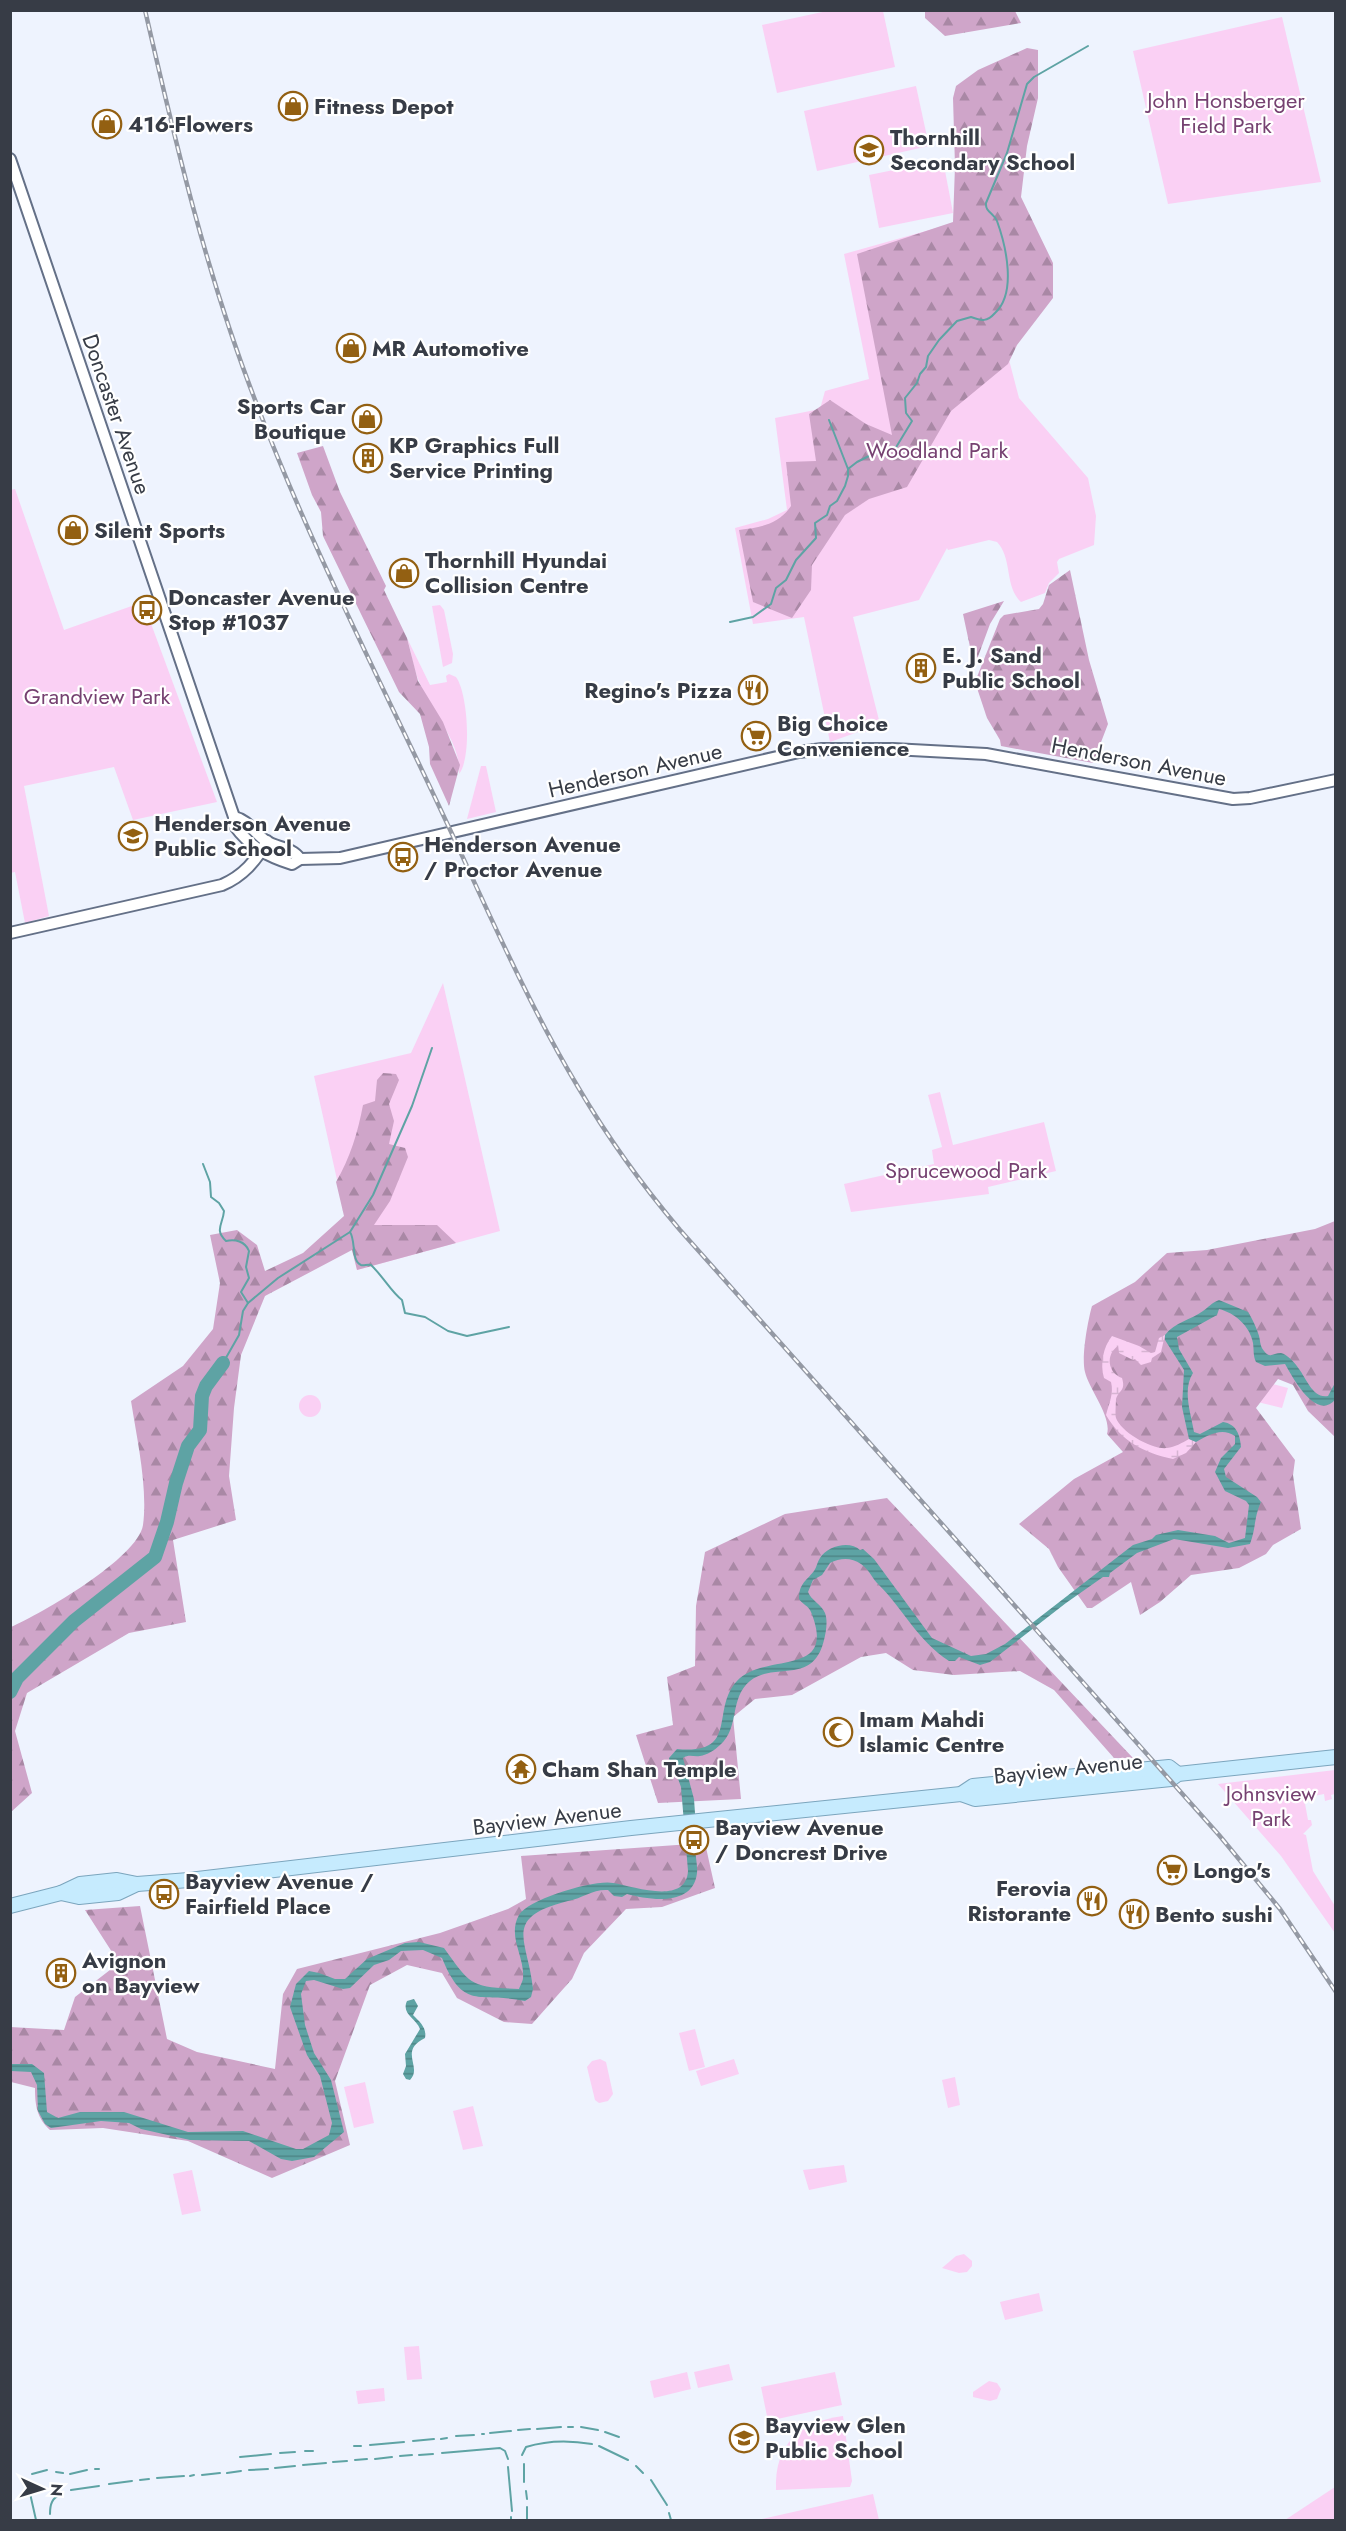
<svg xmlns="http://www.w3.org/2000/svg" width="1346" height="2531" viewBox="0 0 1346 2531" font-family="Jost,sans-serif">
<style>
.green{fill:#fad0f4}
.forest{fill:url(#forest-firs)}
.wetland{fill:url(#wetland-marsh)}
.water{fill:url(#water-rules)}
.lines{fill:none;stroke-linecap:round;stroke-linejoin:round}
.stream{stroke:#5ea3a4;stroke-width:2}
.river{stroke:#5ea3a4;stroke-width:14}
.minor-casing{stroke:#647087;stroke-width:14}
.major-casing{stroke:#7ba5bd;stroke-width:16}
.minor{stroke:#fff;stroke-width:10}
.major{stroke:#c6ebfe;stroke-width:14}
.rail-casing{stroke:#9499a4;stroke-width:4.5}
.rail{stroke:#fff;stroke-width:2;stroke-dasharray:7;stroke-linecap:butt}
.labels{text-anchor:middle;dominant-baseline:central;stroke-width:4.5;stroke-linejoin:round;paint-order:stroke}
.park-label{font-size:22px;fill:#764171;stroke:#fff}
.poi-label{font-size:22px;font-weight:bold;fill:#373c46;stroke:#fff;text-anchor:start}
.street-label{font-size:22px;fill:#373c46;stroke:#fff}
</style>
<defs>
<pattern id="forest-firs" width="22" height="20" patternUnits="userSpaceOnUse" patternTransform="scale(1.5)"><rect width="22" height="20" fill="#cfa5c9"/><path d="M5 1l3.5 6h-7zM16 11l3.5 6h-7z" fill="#a988a5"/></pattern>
<pattern id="wetland-marsh" width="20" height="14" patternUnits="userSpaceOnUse" patternTransform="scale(1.5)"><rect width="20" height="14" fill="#fad0f4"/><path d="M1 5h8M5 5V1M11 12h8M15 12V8" fill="none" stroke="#d7b4d3"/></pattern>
<pattern id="water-rules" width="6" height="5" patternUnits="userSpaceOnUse" patternTransform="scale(1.5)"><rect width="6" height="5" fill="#5ea3a4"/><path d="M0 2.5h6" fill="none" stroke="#4e8687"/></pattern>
</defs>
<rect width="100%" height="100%" fill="#eef3fe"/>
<!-- green -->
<g class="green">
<path d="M827,11H883L895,67L777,93L762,25Z"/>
<path d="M1282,17L1321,182L1168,204L1133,51Z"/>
<path d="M916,86L929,146L817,171L804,111Z"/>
<path d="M943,160L953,213L879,228L869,175Z"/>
<path d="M972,218L1019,398L1088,478L1096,516L1094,545L1059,559L1057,562L1059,573L1049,583L1045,593L1021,602C1004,586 1013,559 997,542L989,540L948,550L947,548L919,600L853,617L882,732H858L830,742L804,617L753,624L735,528L768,519L787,510L775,418L820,409L825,391L869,379L844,254Z"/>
<path d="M15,489L64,630L143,602L217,802L133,820L114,767L24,786L49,916L25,923L15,872L10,873V490Z"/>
<path d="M440,605L444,610L453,654L452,663L443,667L432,606Z"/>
<path d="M407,638L430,685L447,682L446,676L449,674L456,677C468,693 472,758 459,774C462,742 428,707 418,679C413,666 411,651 407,638Z"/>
<path d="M481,766H486L496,812L467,819Z"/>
<path d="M443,983L500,1231L357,1270L314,1076L411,1053Z"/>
<path d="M940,1092L953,1145L1044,1122L1056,1171L988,1187L989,1194L851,1212L844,1184L934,1164L932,1150L942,1147L928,1095Z"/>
<path d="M1247,1377L1288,1388L1282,1408L1241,1398Z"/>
<circle cx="310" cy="1406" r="11"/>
<path d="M1335,1770V1794L1331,1795L1332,1799L1325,1801L1324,1794L1304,1798L1308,1820H1311L1312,1825L1303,1834L1306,1835L1313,1871L1335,1906V1933L1281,1856L1218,1784Z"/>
<path d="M695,2029L705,2067L689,2071L679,2033Z"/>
<path d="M600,2059L606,2062L613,2094L608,2101L599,2103L595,2100L587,2067L592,2061Z"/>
<path d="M734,2059L739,2074L701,2086L696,2071Z"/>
<path d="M955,2077L960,2105L948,2108L942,2080Z"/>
<path d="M365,2082L374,2123L354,2128L344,2087Z"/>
<path d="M473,2106L483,2146L463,2150L453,2111Z"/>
<path d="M844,2165L847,2182L809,2190L803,2170Z"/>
<path d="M192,2170L201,2211L182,2215L173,2174Z"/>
<path d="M964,2254L972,2261V2266L967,2272L959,2273L942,2268L956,2256Z"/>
<path d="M1039,2293L1043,2311L1005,2320L1000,2302Z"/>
<path d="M419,2346L422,2379L407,2380L404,2347Z"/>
<path d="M729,2364L733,2380L698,2388L694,2372Z"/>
<path d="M687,2372L691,2389L654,2398L650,2381Z"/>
<path d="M835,2372L842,2405L768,2421L761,2387Z"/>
<path d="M989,2381L997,2383L1001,2389L997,2399L990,2401L973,2397V2392Z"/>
<path d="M384,2388L385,2401L358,2404L356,2391Z"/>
<path d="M843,2416L852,2481L850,2487L776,2490C774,2444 800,2422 843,2416Z"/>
<path d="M1335,2487V2520H1285Z"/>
<path d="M873,2494L879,2520H757Z"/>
</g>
<!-- forest -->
<g class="forest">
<path d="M925,11H1015L1021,23L945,36L925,18Z"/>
<path d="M1027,48L1038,50V98L1027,146L1021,197L1053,263V298L1017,345L1008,364L951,411L907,487L869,499L845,515L812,565L811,590L792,618L753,602L739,530C761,527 778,525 791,506L786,462L816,461L809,414L830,400L866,424L892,435L857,254L953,222L955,166L953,98L956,86L978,70Z"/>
<path d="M323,446L340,492L386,586L384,590L407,638L418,681L443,722L460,765L449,806L430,764L429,747L420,714L399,692L323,536L321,512L312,495L297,453Z"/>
<path d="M1070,570L1089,660L1108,724L1093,763L1001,746L1000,740L987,718L975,682L1000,619L1004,615L1039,609L1043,604L1049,585Z"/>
<path d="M1004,601L990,624L976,662L973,661L963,614Z"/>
<path d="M383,1073L396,1074L399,1080L389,1104L394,1121L389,1144L405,1148L408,1157L390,1201L374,1225H437L456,1243L357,1270L352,1250L265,1296L241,1355L234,1408L229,1476L236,1520L173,1540L186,1622L129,1633L27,1693L15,1731L32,1793L11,1812V1627C41,1614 138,1558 143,1525C148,1488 137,1439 131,1401L183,1366L213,1329L220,1283L210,1235L237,1230L257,1245L265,1271L303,1253L344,1216L336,1182C350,1158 358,1132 363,1105L375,1101L377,1080Z"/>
<path d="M1335,1221V1437L1308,1411L1293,1385L1278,1379L1256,1408L1295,1460L1293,1475L1301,1529L1273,1545L1266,1554L1239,1568L1191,1575L1160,1602L1140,1615L1131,1582L1092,1608H1087L1058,1567L1049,1549L1019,1524L1074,1479L1123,1452L1107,1434C1112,1417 1089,1389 1085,1372C1081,1357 1088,1320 1092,1306L1135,1282L1167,1253L1207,1250L1315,1229Z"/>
<path d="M887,1498L1133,1758H1114L1054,1690L1020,1671L954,1675L913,1670L886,1653L861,1657L792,1695L755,1699L733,1717L741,1799L658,1803L636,1735L673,1725L667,1677L695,1666L696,1606L705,1552L785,1514Z"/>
<path d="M705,1843L715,1888L662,1907L626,1909L584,1953L572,1979L532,2024L504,2022L457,1998L442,1973L407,1965L370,1985L335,2081L350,2145L272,2178L188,2141L103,2128L50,2130C37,2118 35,2106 35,2088L11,2082L10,2027L64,2030L75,1997L119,1963L85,1910L140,1906L167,2039L197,2052L275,2069L283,1994L297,1969L440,1933L508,1909L526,1899L521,1856Z"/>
</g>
<!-- wetland -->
<path class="wetland" d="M1165,1335L1161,1352L1152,1358L1151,1362L1141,1365L1135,1359L1133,1360L1119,1353L1118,1346C1105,1355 1108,1373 1122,1378C1126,1391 1119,1390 1116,1399C1116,1402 1115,1415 1116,1418C1121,1432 1152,1450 1167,1448C1175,1447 1182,1443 1189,1439L1196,1442L1186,1453L1173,1459C1144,1453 1121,1441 1106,1415C1109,1403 1114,1394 1111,1382L1104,1378C1100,1364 1103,1347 1112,1336L1139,1346L1151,1353L1155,1352L1159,1338Z"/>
<!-- water -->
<g class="water">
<path d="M1219,1300L1248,1312C1252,1318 1256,1327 1258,1333C1261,1340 1259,1345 1264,1351C1270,1359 1273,1353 1281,1353C1287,1354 1296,1364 1299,1369C1306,1378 1313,1399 1328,1396L1335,1383V1400C1316,1421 1293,1378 1285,1364L1265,1366L1256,1362C1253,1356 1254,1350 1253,1343C1250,1326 1235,1313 1219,1309L1217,1315L1177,1337L1179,1349L1193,1373C1182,1390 1191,1413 1194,1432L1200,1434L1223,1422C1236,1424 1240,1434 1241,1447L1224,1469L1226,1477L1257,1497L1261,1502C1254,1517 1256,1528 1250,1544L1228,1548L1174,1539L1137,1553L1110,1573L1109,1577H1103L1066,1603L990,1662L980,1665L959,1657L955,1661H949C917,1640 904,1610 879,1585C872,1579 870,1570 861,1564C851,1557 840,1558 830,1563L822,1575L813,1580L808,1592C811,1600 821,1604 825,1613C828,1621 826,1632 824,1640C813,1686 775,1661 750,1681C729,1698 740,1728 720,1745C715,1750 707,1755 700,1756C693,1757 689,1754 683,1758L694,1799L697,1841C693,1851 698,1862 697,1873C693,1907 650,1900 627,1894L622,1897L614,1896L608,1890C593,1889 583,1898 568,1901C501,1918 528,1939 533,1989L531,1997L525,2001C479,1991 464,2012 442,1958L423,1950L401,1951L389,1960L374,1965L350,1988L343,1989L314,1980L306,1981L301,1994L305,2025L314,2053L331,2080L344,2132L314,2157L292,2161L281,2159L249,2141L190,2140L141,2129L129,2123L101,2121L51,2128L45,2124L38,2111L37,2085L31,2072L11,2071L10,2064H32L44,2073L47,2112L58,2118L80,2112H124L188,2132L243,2131L296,2149H303L329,2135L332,2123L320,2076L307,2055L290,2007L296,1984L309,1971L319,1973L335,1979H345L367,1959L405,1943L419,1942L444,1948C471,1986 471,1987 519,1989C520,1986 523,1981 523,1978C525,1957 507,1936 519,1915C528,1899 596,1879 613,1883C633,1886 686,1906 688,1871L681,1787L677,1776L672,1773L669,1758L677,1749C740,1755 710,1710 737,1681C765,1651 838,1679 811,1612C809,1606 802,1604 799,1599C799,1584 805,1582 814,1571C817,1567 817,1562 820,1558C827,1546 850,1540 860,1550L863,1549L874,1559L932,1638L971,1656L986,1654L1005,1644L1133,1545L1152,1539L1156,1535L1178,1530L1215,1536L1229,1543L1245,1538L1249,1505L1246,1501L1225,1491L1215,1472L1221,1458L1235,1444V1436C1222,1427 1208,1435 1196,1442L1189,1439L1182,1407L1184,1370L1165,1340V1335C1175,1322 1191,1320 1203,1311C1209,1307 1211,1303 1219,1300Z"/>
<path d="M414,1999L418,2006L413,2015C420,2022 427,2028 425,2038C398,2051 423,2067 410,2080L406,2079L403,2074L406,2066L405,2054L420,2029C416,2018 401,2014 407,2001Z"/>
</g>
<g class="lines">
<!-- stream -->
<g class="stream">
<path d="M848,469L857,462L875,453L895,449L912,421L906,413L905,398L917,383L920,374L926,367L928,356L939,340L957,321L971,317C982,321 987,322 995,313C1017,293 1006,246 997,221C994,213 985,212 986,203L1007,153L1027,84L1034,77L1088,46"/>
<path d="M730,622L753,617L771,604L776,588L786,580L796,560L816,538L815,523L827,515L830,506L837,501L845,486L848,476V469L829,420"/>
<path d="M203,1164L210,1182L211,1197L219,1203L224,1211C223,1224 214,1230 226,1241C235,1239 245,1241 249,1251L246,1267L249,1278L241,1292L248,1303L243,1311L239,1335L223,1363"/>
<path d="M350,1232C356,1241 351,1261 361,1265C364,1266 367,1264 371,1265C382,1275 392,1293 402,1300L405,1313L425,1317L448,1331L467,1336L509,1327"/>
<path d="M248,1303L278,1278L350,1232L373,1195L412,1106L432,1048"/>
<path d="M568,2427H573"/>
<path d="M581,2427L598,2430"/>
<path d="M537,2429L561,2427"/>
<path d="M518,2430L530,2429"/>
<path d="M605,2432L619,2437"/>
<path d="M490,2433L511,2431"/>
<path d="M482,2434H484"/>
<path d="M456,2436L474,2435"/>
<path d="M441,2439L447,2438"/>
<path d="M413,2441L434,2439"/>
<path d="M370,2445L404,2442"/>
<path d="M354,2446H361"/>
<path d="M599,2446L628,2460"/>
<path d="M305,2451H313"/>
<path d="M280,2453L295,2452"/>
<path d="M442,2453L500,2448L505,2451L508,2459"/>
<path d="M419,2455L433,2454"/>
<path d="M522,2455L526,2447C548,2440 569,2440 592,2444"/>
<path d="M400,2456L412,2455"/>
<path d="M240,2457L271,2454"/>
<path d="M375,2459L392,2457"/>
<path d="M355,2460L367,2459"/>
<path d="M333,2462L347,2461"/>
<path d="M524,2464V2482"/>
<path d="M303,2465L326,2463"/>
<path d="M636,2466L643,2473"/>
<path d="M508,2467L512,2511"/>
<path d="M275,2468L295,2466"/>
<path d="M95,2469H99"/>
<path d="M249,2470L268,2469"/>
<path d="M56,2472L63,2473"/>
<path d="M227,2473L241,2471"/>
<path d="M32,2474L47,2470"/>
<path d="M70,2474L87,2470"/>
<path d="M202,2475L220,2473"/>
<path d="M190,2476L194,2475"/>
<path d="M157,2478L184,2476"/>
<path d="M27,2480L36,2520"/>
<path d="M140,2480L149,2479"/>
<path d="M651,2480L667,2505"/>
<path d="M109,2484L132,2481"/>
<path d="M71,2490L99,2486"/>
<path d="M526,2491L527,2499"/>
<path d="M669,2513L671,2520"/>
<path d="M50,2514C50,2504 52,2498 61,2494"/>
<path d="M511,2520V2517"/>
<path d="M527,2520V2507"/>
</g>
<!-- river -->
<path class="river" d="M10,1692L17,1678L74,1621L155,1557L167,1522L176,1483L188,1446L200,1430L202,1396L206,1386L223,1363"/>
<!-- minor casing -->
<g class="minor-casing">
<g id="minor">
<path d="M10,159L234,817V825C250,847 267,856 292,864L300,859L340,858L799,752L822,749H893L986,754L1233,799L1250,798L1336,780"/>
<path d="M234,817C248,820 254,833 266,841C277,848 292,847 300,859"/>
<path d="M10,933L222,885C243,876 256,861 267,841"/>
</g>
</g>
<!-- major casing -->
<g class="major-casing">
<g id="major">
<path d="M961,1794L975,1799L1171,1779L1178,1774L1336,1757"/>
<path d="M61,1893L79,1897L118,1893L137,1884"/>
<path d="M10,1906L61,1893L80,1884L117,1880L137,1884L189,1880L631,1828L961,1794L973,1786L1169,1767L1178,1774"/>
</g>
</g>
<!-- minor -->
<use href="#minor" class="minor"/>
<!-- major -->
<use href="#major" class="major"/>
<!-- rail casing -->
<g class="rail-casing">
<path id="rail" d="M145,10C176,145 207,277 257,405C309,542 376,672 438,804C483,899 524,997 578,1087C608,1138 642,1185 680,1230L1219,1835L1280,1909L1336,1992"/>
</g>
<!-- rail -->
<use href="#rail" class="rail"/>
</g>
<!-- icons -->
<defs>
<g id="shop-ring" transform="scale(1.5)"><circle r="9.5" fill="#fff" stroke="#936012" stroke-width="1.5"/><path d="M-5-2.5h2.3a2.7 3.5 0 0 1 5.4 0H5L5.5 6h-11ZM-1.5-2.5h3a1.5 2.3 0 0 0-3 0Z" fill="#936012"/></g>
<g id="school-ring" transform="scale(1.5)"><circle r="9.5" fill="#fff" stroke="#936012" stroke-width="1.5"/><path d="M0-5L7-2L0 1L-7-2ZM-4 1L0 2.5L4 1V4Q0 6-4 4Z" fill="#936012"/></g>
<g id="building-ring" transform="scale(1.5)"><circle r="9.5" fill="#fff" stroke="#936012" stroke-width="1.5"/><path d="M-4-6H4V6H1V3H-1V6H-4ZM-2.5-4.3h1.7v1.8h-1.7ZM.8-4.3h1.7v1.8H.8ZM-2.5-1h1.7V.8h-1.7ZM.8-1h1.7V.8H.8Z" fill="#936012"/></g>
<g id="bus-ring" transform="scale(1.5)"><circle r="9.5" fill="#fff" stroke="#936012" stroke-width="1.5"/><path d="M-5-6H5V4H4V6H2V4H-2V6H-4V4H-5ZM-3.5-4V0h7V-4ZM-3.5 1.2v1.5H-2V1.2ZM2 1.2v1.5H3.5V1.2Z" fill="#936012"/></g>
<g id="restaurant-ring" transform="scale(1.5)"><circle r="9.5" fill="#fff" stroke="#936012" stroke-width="1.5"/><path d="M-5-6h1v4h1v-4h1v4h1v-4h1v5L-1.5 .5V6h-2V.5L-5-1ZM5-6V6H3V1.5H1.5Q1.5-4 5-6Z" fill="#936012"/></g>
<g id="supermarket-ring" transform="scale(1.5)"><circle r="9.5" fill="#fff" stroke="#936012" stroke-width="1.5"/><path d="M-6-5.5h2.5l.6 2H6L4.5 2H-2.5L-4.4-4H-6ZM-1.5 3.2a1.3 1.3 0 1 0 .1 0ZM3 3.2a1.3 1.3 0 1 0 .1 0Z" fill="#936012"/></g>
<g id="mosque-ring" transform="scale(1.5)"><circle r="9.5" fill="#fff" stroke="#936012" stroke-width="1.5"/><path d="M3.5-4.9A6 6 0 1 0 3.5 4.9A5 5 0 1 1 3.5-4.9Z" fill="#936012"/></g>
<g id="temple-ring" transform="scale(1.5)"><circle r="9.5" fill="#fff" stroke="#936012" stroke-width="1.5"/><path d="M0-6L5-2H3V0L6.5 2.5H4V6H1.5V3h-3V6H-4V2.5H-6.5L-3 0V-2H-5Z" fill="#936012"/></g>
</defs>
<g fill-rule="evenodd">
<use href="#shop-ring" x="293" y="106"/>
<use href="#shop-ring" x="107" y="124"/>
<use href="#school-ring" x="869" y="150"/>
<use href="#shop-ring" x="351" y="348"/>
<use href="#shop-ring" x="367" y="419"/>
<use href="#building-ring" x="368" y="458"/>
<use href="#shop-ring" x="73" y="530"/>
<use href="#shop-ring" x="404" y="573"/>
<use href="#bus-ring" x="147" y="610"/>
<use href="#building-ring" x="921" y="668"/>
<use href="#restaurant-ring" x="753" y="690"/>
<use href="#supermarket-ring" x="756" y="736"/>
<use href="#school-ring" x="133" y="836"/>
<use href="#bus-ring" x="403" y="857"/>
<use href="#mosque-ring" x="838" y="1732"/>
<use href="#temple-ring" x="521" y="1769"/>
<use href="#bus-ring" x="694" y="1840"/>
<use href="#supermarket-ring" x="1172" y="1870"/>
<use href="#bus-ring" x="164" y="1894"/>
<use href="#restaurant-ring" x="1092" y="1901"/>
<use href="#restaurant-ring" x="1134" y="1914"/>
<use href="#building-ring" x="61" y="1973"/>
<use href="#school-ring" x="744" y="2438"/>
</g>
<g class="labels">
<!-- park labels -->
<g class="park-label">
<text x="1226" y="100">John Honsberger<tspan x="1226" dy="25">Field Park</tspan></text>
<text x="937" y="450">Woodland Park</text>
<text x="97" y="696">Grandview Park</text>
<text x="966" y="1170">Sprucewood Park</text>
<text x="1271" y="1793">Johnsview<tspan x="1271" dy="25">Park</tspan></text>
</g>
<!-- poi labels -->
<g class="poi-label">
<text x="314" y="106">Fitness Depot</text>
<text x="128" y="124">416-Flowers</text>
<text x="890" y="137">Thornhill<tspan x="890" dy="25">Secondary School</tspan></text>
<text x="372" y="348">MR Automotive</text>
<text x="346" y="406" text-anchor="end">Sports Car<tspan x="346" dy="25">Boutique</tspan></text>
<text x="389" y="445">KP Graphics Full<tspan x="389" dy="25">Service Printing</tspan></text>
<text x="94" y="530">Silent Sports</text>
<text x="425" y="560">Thornhill Hyundai<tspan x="425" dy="25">Collision Centre</tspan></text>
<text x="168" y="597">Doncaster Avenue<tspan x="168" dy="25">Stop #1037</tspan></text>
<text x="942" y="655">E. J. Sand<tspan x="942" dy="25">Public School</tspan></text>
<text x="732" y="690" text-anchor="end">Regino's Pizza</text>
<text x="777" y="723">Big Choice<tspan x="777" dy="25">Convenience</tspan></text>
<text x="154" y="823">Henderson Avenue<tspan x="154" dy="25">Public School</tspan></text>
<text x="424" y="844">Henderson Avenue<tspan x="424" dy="25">/ Proctor Avenue</tspan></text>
<text x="859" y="1719">Imam Mahdi<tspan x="859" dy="25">Islamic Centre</tspan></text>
<text x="542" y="1769">Cham Shan Temple</text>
<text x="715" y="1827">Bayview Avenue<tspan x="715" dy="25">/ Doncrest Drive</tspan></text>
<text x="1193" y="1870">Longo's</text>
<text x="185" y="1881">Bayview Avenue /<tspan x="185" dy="25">Fairfield Place</tspan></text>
<text x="1071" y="1888" text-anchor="end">Ferovia<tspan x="1071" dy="25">Ristorante</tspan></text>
<text x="1155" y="1914">Bento sushi</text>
<text x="82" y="1960">Avignon<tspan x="82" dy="25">on Bayview</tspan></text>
<text x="765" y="2425">Bayview Glen<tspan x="765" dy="25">Public School</tspan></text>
</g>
<!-- street labels -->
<g class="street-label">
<text transform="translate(117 414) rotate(71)">Doncaster Avenue</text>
<text transform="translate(1139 761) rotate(11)">Henderson Avenue</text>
<text transform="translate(635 770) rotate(-13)">Henderson Avenue</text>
<text transform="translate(1068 1768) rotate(-6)">Bayview Avenue</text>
<text transform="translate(547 1818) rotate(-7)">Bayview Avenue</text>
</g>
</g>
<!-- border -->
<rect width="1346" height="2531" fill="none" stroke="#373c46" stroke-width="24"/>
<!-- north arrow -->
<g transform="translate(42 2489) rotate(94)" stroke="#ffffff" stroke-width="4.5" paint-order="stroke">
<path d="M0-4.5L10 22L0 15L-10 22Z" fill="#373c46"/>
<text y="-9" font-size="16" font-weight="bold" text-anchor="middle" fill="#373c46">N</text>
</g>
</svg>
